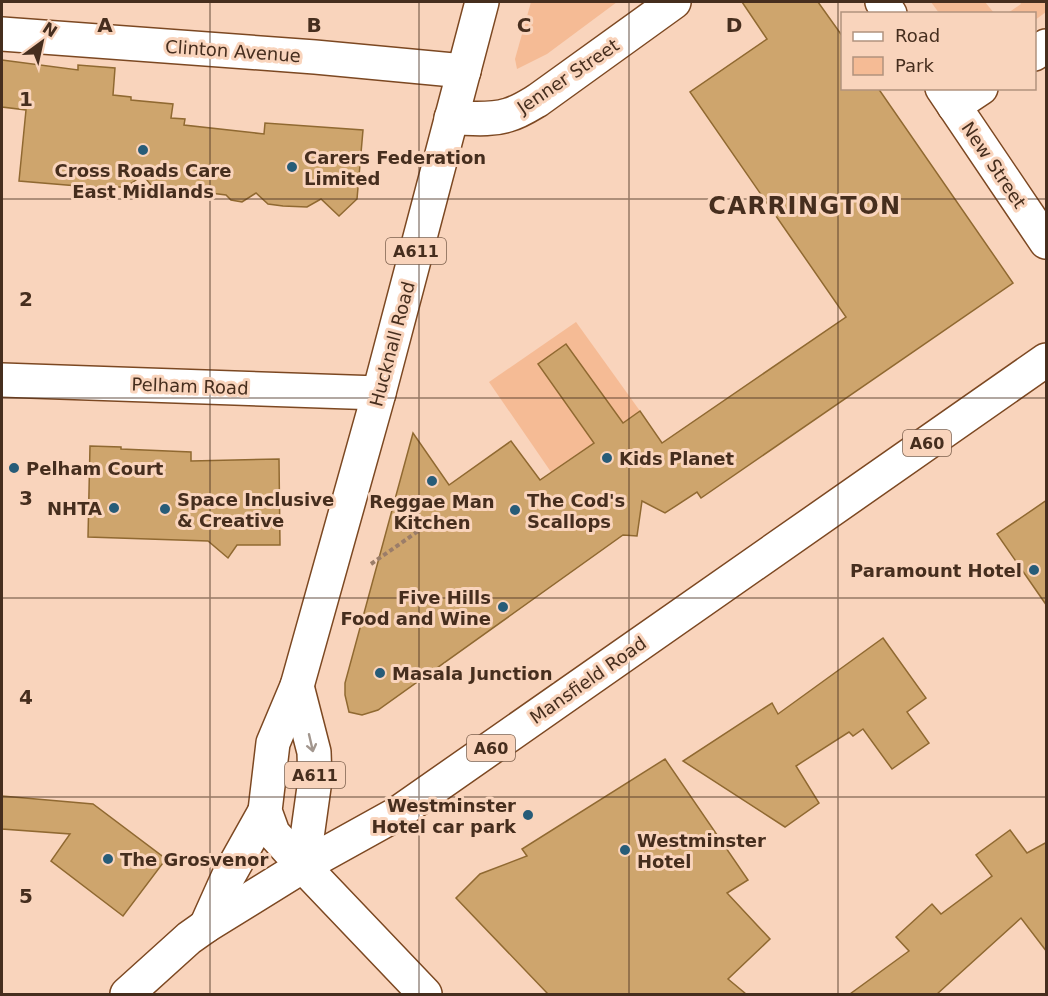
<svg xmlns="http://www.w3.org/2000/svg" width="1048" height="996" viewBox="0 0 1048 996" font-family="'DejaVu Sans',sans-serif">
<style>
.green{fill:#f5bb95}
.building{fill:#cea56d;stroke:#906931;stroke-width:1.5}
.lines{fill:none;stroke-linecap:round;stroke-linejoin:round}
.minor-casing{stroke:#7c4822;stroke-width:36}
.major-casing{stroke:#7c4822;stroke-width:36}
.highway-casing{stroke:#7c4822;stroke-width:36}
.path{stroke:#9b7d69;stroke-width:4;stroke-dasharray:4.5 3;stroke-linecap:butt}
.minor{stroke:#fff;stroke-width:33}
.major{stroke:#fff;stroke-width:33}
.highway{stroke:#fff;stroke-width:33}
.oneway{stroke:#a2968e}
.grid{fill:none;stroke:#462e1e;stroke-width:1.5;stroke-opacity:0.55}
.poi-dot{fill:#275c78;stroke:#f9d4bc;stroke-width:2}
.labels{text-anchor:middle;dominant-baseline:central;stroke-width:6;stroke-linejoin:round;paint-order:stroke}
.shield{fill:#f9d4bc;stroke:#7c604d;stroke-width:1.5}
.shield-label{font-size:16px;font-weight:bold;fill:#462e1e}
.street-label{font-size:18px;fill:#462e1e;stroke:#f9d4bc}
.poi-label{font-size:18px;font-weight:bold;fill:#462e1e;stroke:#f9d4bc;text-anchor:start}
.district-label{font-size:24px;font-weight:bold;letter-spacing:1.5px;fill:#462e1e;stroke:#f9d4bc}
.grid-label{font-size:20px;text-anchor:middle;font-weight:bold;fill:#462e1e;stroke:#f9d4bc;stroke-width:6;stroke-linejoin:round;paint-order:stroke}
</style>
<rect width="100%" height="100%" fill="#f9d4bc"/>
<!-- green -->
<g class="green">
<path d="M531,2H617L547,54L517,69L515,59Z"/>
<path d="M931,2H985L994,13H939Z"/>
<path d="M1020,2H1046V12L1035,20L1034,14L1008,13L1021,4Z"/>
<path d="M576,322L640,411L551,472L489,382Z"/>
</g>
<!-- building -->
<g class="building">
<path d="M742,2H818L843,37V88H878L1013,283L701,498L697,492L665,513L642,501L637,536L623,535L378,710L362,715L349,712L345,695V683L413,433L449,485L511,441L540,480L594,443L538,364L566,344L623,423L640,411L662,443L846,317L690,92L767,39Z"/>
<path d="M2,60L78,70V65L115,68L113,95L131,97V100L173,104L171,118L185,119L184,125L264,134L265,123L363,130L357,199L339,216L321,199L307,207L283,206L268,204L256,193L242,202L231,200L226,195L171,188L162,199L143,175L126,187H90L19,181L26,110L2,107Z"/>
<path d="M90,446L121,447V449L191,452V461L279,459L280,545H237L228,558L208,541L88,537Z"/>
<path d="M1047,500V606L997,534Z"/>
<path d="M883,638L926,698L907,712L929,743L892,769L863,729L853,736L849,732L796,766L819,803L785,827L683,761L772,703L778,714Z"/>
<path d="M665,759L748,880L727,893L770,939L728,979L746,994H548L456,898L480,874L527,856L522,849Z"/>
<path d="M2,796L93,804L166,859L123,916L51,861L70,834L2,829Z"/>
<path d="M1010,830L1027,853L1047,842V952L1021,918L937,994H850L909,951L896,937L932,904L941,914L992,876L976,855Z"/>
</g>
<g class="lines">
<!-- minor casing -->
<g class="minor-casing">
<g id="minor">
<path d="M882,2L890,14"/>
<path d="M2,34L315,57L464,71"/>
<path d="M1034,54L1046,46"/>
<path d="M942,88L1046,242"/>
<path d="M954,106L981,88"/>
<path d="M451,118C469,118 490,121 508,115C519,112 528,106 538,100L674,2"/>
<path d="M2,380L379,393"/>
<path d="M303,866L425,994"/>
</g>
</g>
<!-- major casing -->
<g class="major-casing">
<g id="major">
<path d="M297,686L314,752L315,780L303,866"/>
<path d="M303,866L273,833L265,811L273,743L297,686L379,393L482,2"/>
<path d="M206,926L228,877L265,811"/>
</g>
</g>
<!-- highway casing -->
<g class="highway-casing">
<path id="highway" d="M127,994L189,938L206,926L303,866L395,815L1046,360"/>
</g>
<!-- path -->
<path class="path" d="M371,564L437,518"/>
<!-- minor -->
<use href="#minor" class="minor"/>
<!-- major -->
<use href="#major" class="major"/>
<!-- highway -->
<use href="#highway" class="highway"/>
</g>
<!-- one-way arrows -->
<defs><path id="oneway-shaft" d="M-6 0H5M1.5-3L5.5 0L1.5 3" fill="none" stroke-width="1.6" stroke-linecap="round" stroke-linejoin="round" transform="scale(1.5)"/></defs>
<use class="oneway" href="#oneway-shaft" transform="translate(311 743) rotate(77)"/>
<!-- grid -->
<path class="grid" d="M210,2V994M419,2V994M629,2V994M838,2V994M2,199H1046M2,398H1046M2,598H1046M2,797H1046"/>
<!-- markers -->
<g class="poi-dot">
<circle cx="143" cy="150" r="6"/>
<circle cx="292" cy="167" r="6"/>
<circle cx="607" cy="458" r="6"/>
<circle cx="14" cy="468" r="6"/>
<circle cx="432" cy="481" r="6"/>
<circle cx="114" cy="508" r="6"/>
<circle cx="165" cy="509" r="6"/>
<circle cx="515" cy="510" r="6"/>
<circle cx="1034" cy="570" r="6"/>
<circle cx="503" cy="607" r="6"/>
<circle cx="380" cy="673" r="6"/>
<circle cx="528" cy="815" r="6"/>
<circle cx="625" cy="850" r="6"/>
<circle cx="108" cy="859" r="6"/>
</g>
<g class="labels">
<!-- shield labels -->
<g class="shield">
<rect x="386" y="238" width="60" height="26" rx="4.5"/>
<rect x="903" y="430" width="48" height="26" rx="4.5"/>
<rect x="467" y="735" width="48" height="26" rx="4.5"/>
<rect x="285" y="762" width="60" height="26" rx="4.5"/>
</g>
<g class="shield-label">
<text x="416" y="251">A611</text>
<text x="927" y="443">A60</text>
<text x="491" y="748">A60</text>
<text x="315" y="775">A611</text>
</g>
<!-- street labels -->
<g class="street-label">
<text transform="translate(233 51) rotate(4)">Clinton Avenue</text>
<text transform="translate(568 76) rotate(-34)">Jenner Street</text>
<text transform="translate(994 165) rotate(56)">New Street</text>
<text transform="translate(392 344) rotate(-75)">Hucknall Road</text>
<text transform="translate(190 386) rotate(2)">Pelham Road</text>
<text transform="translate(588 680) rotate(-35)">Mansfield Road</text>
</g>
<!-- poi labels -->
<g class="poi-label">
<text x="304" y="157">Carers Federation<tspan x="304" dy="21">Limited</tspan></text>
<text x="143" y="170" text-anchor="middle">Cross Roads Care<tspan x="143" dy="21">East Midlands</tspan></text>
<text x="619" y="458">Kids Planet</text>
<text x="26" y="468">Pelham Court</text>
<text x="177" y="499">Space Inclusive<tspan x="177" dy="21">&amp; Creative</tspan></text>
<text x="527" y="500">The Cod's<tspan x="527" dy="21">Scallops</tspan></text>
<text x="432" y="501" text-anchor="middle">Reggae Man<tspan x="432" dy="21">Kitchen</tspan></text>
<text x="102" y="508" text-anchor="end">NHTA</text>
<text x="1022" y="570" text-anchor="end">Paramount Hotel</text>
<text x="491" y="597" text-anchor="end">Five Hills<tspan x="491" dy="21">Food and Wine</tspan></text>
<text x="392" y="673">Masala Junction</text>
<text x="516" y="805" text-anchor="end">Westminster<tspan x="516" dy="21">Hotel car park</tspan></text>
<text x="637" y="840">Westminster<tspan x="637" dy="21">Hotel</tspan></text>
<text x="120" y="859">The Grosvenor</text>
</g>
<!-- district labels -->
<g class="district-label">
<text x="805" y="206">CARRINGTON</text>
</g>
</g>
<g class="grid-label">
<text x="105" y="32">A</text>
<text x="314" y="32">B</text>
<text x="524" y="32">C</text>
<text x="734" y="32">D</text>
<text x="26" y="106">1</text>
<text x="26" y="306">2</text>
<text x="26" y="505">3</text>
<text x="26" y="704">4</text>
<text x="26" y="903">5</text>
</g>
<!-- border -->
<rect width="1048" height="996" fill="none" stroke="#462e1e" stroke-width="6"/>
<!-- legend -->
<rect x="841" y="12" width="195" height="78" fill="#f9d4bc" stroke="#b1927d" stroke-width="1.5"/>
<rect x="853" y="32" width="30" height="9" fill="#ffffff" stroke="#b1927d" stroke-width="1.5"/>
<text x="895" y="42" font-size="18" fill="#462e1e">Road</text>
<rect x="853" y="57" width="30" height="18" fill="#f5bb95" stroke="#b1927d" stroke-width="1.5"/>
<text x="895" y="72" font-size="18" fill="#462e1e">Park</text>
<!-- north arrow -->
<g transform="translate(42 42) rotate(33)" stroke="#f9d4bc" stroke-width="4.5" paint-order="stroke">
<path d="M0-4.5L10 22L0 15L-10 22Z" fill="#462e1e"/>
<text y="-9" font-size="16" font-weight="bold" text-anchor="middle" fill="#462e1e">N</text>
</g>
</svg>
